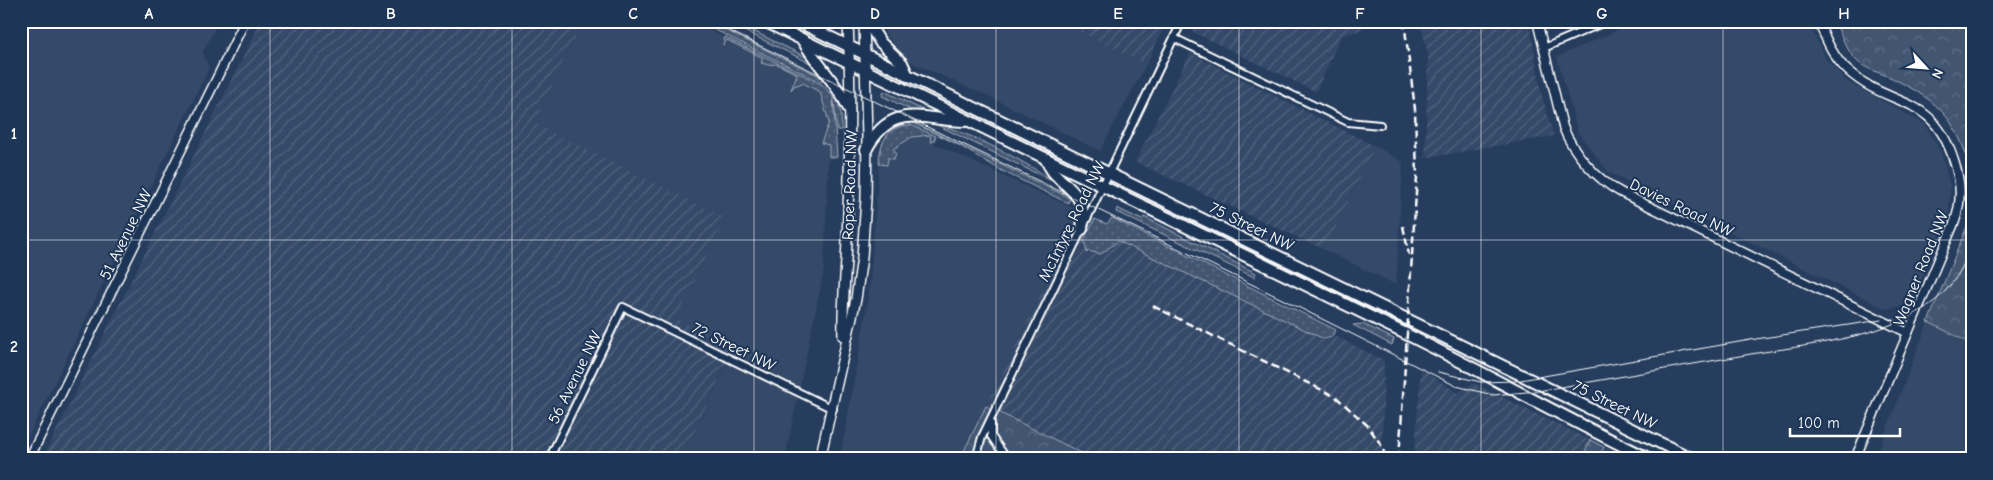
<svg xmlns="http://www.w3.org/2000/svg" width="1993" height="480" font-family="'Comic Neue',sans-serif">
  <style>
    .built { fill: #344a68 }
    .industrial { fill: url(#industrial-furrows) }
    .grass { fill: url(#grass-dots); stroke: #a0aab8 }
    .forest { fill: url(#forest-firs); stroke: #a0aab8 }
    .park { fill: url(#park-crowns); stroke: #a0aab8 }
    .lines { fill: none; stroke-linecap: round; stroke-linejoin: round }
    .stream { stroke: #a4aebb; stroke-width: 2.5 }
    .minor-casing { stroke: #fff; stroke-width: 10 }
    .tertiary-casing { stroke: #fff; stroke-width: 11 }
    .secondary-casing { stroke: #fff; stroke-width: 12 }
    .primary-casing { stroke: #fff; stroke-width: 14 }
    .minor { stroke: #1d3557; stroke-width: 6 }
    .tertiary { stroke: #1d3557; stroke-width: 8 }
    .secondary { stroke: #1d3557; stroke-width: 9 }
    .primary { stroke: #1d3557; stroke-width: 10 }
    .tram { stroke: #fff; stroke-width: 1 }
    .rail { stroke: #fff; stroke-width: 2.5; stroke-dasharray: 8 4; stroke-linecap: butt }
    .grid { fill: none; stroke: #fff; stroke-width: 1; stroke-opacity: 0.55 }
    .labels { text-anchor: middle; stroke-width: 4; stroke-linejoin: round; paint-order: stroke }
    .street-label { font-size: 16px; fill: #fff; stroke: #1d3557 }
    .neatline { fill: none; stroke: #fff; stroke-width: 2 }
    .grid-label { font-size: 16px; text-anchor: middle; font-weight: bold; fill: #fff }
  </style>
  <defs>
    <pattern id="industrial-furrows" width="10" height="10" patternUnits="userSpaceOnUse" patternTransform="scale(1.25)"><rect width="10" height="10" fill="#344a68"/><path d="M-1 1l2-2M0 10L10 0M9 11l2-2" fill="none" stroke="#52657f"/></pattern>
    <pattern id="grass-dots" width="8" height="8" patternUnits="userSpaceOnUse" patternTransform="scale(1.25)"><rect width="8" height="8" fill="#425672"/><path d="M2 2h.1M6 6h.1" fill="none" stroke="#5e6f87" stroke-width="1.8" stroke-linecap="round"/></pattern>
    <pattern id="forest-firs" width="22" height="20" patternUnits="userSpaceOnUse" patternTransform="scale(1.25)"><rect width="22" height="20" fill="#425672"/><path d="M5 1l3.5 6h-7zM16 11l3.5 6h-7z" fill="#5e6f87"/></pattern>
    <pattern id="park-crowns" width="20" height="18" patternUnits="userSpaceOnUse" patternTransform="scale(1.25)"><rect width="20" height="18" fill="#425672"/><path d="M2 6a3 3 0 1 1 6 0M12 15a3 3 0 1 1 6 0" fill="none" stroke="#5e6f87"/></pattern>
  </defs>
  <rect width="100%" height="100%" fill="#263d5e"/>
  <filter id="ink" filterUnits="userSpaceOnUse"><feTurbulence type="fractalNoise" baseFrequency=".02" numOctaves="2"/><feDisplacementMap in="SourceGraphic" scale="10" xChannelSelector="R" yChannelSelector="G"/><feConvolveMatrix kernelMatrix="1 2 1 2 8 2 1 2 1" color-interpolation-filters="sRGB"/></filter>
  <g filter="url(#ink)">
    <g class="built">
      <path d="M21,21H219L203,52L209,68L21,451Z"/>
      <path d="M583,21H691L803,77L821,91L830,122L824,270L785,459H681L735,348L676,319L534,123Z"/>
      <path d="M883,21H1058L1146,65L1100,151L988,96L906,60L885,33Z"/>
      <path d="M1638,21H1808L1827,61L1848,82L1925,124L1941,152L1950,185L1949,213L1911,304L1886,309L1608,172L1578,133L1557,57Z"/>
      <path d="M918,135H931V142L1081,212L960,459H840L869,295L879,164L887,165L892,149L906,139Z"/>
      <path d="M1375,146L1403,162L1396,285L1325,250Z"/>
      <path d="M1928,322L1972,344V459H1875Z"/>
    </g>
    <g class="industrial">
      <path d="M261,21H583L534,123L725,218L676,319L735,347L681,459H42Z"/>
      <path d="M1058,21H1167L1146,65Z"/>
      <path d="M1195,21H1365L1361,30L1341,36L1316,92L1191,31Z"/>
      <path d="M1420,21H1529L1542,96L1554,136L1425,158L1428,55Z"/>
      <path d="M1190,53L1375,146L1325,250L1135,162Z"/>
      <path d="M1081,212L1384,360L1382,459H1094L986,406Z"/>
      <path d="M1421,369L1458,393L1473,383L1629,459H1414Z"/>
    </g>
    <g class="grass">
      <path d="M697,21H707L825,79L824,81L821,82Z"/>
      <path d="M724,21H733L804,56L816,66Z"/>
      <path d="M725,37L823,85L833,97L837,157H829V145L821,143L829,122L820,92L803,83L794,86L791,90L797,74L777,64L768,65L761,63L763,58L727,40L723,45Z"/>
      <path d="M884,91L929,113H917L882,96Z"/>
      <path d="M833,92H836L841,114L842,130H837Z"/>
      <path d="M911,121L1070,198L1068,203L1004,172L955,143L913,123L894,125Z"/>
      <path d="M933,123C970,132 1028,163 1060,185Z"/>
      <path d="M911,125L936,136L933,142H931L930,135L912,137L893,149L896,153L894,159L888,158L887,165L879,164C879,144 887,125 911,125Z"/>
      <path d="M1117,208L1142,220L1144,217L1256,273L1254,277L1116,212Z"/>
      <path d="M1112,218L1336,330L1331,337L1324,339L1118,241L1101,254L1088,251L1087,253L1084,239L1095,219L1107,224Z"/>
      <path d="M1194,224L1407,326L1406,329L1193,225Z"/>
      <path d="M1363,324L1394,339L1392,345L1353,325Z"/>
    </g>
    <path class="forest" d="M1590,440L1604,447L1598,459H1582Z"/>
    <g class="park">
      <path d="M1835,21H1972V174C1957,120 1942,103 1892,78C1881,73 1865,69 1857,61C1846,49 1841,36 1835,21Z"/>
      <path d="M1972,214V344L1928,322Z"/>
      <path d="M986,406L1094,459H960Z"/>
    </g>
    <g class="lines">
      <path class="stream" d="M1589,459V458"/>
      <g class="minor-casing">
        <g id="minor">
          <path d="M1174,38L1348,122L1380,125"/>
          <path d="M1544,48L1607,21"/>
          <path d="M991,424V436L1007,459"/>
          <path d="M549,459L623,307L833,409"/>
          <path d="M976,459L982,437L1182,21"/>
        </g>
      </g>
      <g class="tertiary-casing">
        <g id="tertiary">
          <path d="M1537,21L1563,127C1573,153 1597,180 1622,193L1908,333"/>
          <path d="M1818,21C1826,39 1833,57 1847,70C1891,110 1932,91 1954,161C1961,182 1962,200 1955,221L1855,459"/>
          <path d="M29,459L245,21"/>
        </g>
      </g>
      <g class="secondary-casing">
        <g id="secondary">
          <path d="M843,336C842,303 846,272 847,240C850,167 851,94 848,21"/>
          <path d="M820,459L856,299L862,257L866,199L867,137L864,21"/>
        </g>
      </g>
      <g class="primary-casing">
        <g id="primary">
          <path d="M764,21L1408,335C1489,375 1568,420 1650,459"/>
          <path d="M797,21L1693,459"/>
          <path d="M867,21L880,42L902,63L908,76"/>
          <path d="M802,39C816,64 837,83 849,109"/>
          <path d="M866,150C892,101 920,120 965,121"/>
          <path d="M1045,158C1048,163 1051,171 1056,175C1076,196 1086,197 1082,229"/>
        </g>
      </g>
      <use href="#minor" class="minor"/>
      <use href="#tertiary" class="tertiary"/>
      <use href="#secondary" class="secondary"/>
      <use href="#primary" class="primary"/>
      <g class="tram">
        <path d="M709,21L1282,299L1456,386L1493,395L1538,391C1609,379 1680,366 1751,354C1806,345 1875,339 1923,309C1948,294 1963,271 1972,244"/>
        <path d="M1965,249L1972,225"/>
        <path d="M1438,372L1481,382L1515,381L1756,339L1881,320"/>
      </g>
      <g class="rail">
        <path d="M1403,226L1409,255"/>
        <path d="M1153,306L1336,397L1367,425L1380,443L1387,459"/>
        <path d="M1399,459L1417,177L1415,109L1404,21"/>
      </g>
    </g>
  </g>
  <path class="grid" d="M270,21V459M512,21V459M754,21V459M996,21V459M1239,21V459M1481,21V459M1723,21V459M21,240H1972"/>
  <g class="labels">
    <g class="street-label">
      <text transform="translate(849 185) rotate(-88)" y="6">Roper Road NW</text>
      <text transform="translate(1682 207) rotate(26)" y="6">Davies Road NW</text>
      <text transform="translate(1071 221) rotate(-64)" y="6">McIntyre Road NW</text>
      <text transform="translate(1252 226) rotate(26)" y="6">75 Street NW</text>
      <text transform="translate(125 234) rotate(-64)" y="6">51 Avenue NW</text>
      <text transform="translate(1920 268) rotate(-68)" y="6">Wagner Road NW</text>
      <text transform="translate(734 346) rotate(26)" y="6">72 Street NW</text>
      <text transform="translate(574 377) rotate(-64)" y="6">56 Avenue NW</text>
      <text transform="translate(1615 404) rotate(26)" y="6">75 Street NW</text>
    </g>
  </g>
  <rect width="1993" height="480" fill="none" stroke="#1d3557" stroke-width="55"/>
  <g transform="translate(1926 68) rotate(116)" stroke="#1d3557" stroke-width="4" paint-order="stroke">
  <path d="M0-4L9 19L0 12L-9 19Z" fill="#ffffff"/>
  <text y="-8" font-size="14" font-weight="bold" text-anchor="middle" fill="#ffffff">N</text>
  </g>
  <path d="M1790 428v8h110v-8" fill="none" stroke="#ffffff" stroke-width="2.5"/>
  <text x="1798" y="428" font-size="15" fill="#ffffff" stroke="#1d3557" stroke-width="4" paint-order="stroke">100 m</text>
  <rect x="28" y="28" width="1938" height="424" class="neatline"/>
  <g class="grid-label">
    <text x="149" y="19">A</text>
    <text x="391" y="19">B</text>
    <text x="633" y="19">C</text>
    <text x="875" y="19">D</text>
    <text x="1118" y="19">E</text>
    <text x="1360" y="19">F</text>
    <text x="1602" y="19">G</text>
    <text x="1844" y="19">H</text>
    <text x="14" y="139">1</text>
    <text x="14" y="352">2</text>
  </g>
</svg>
